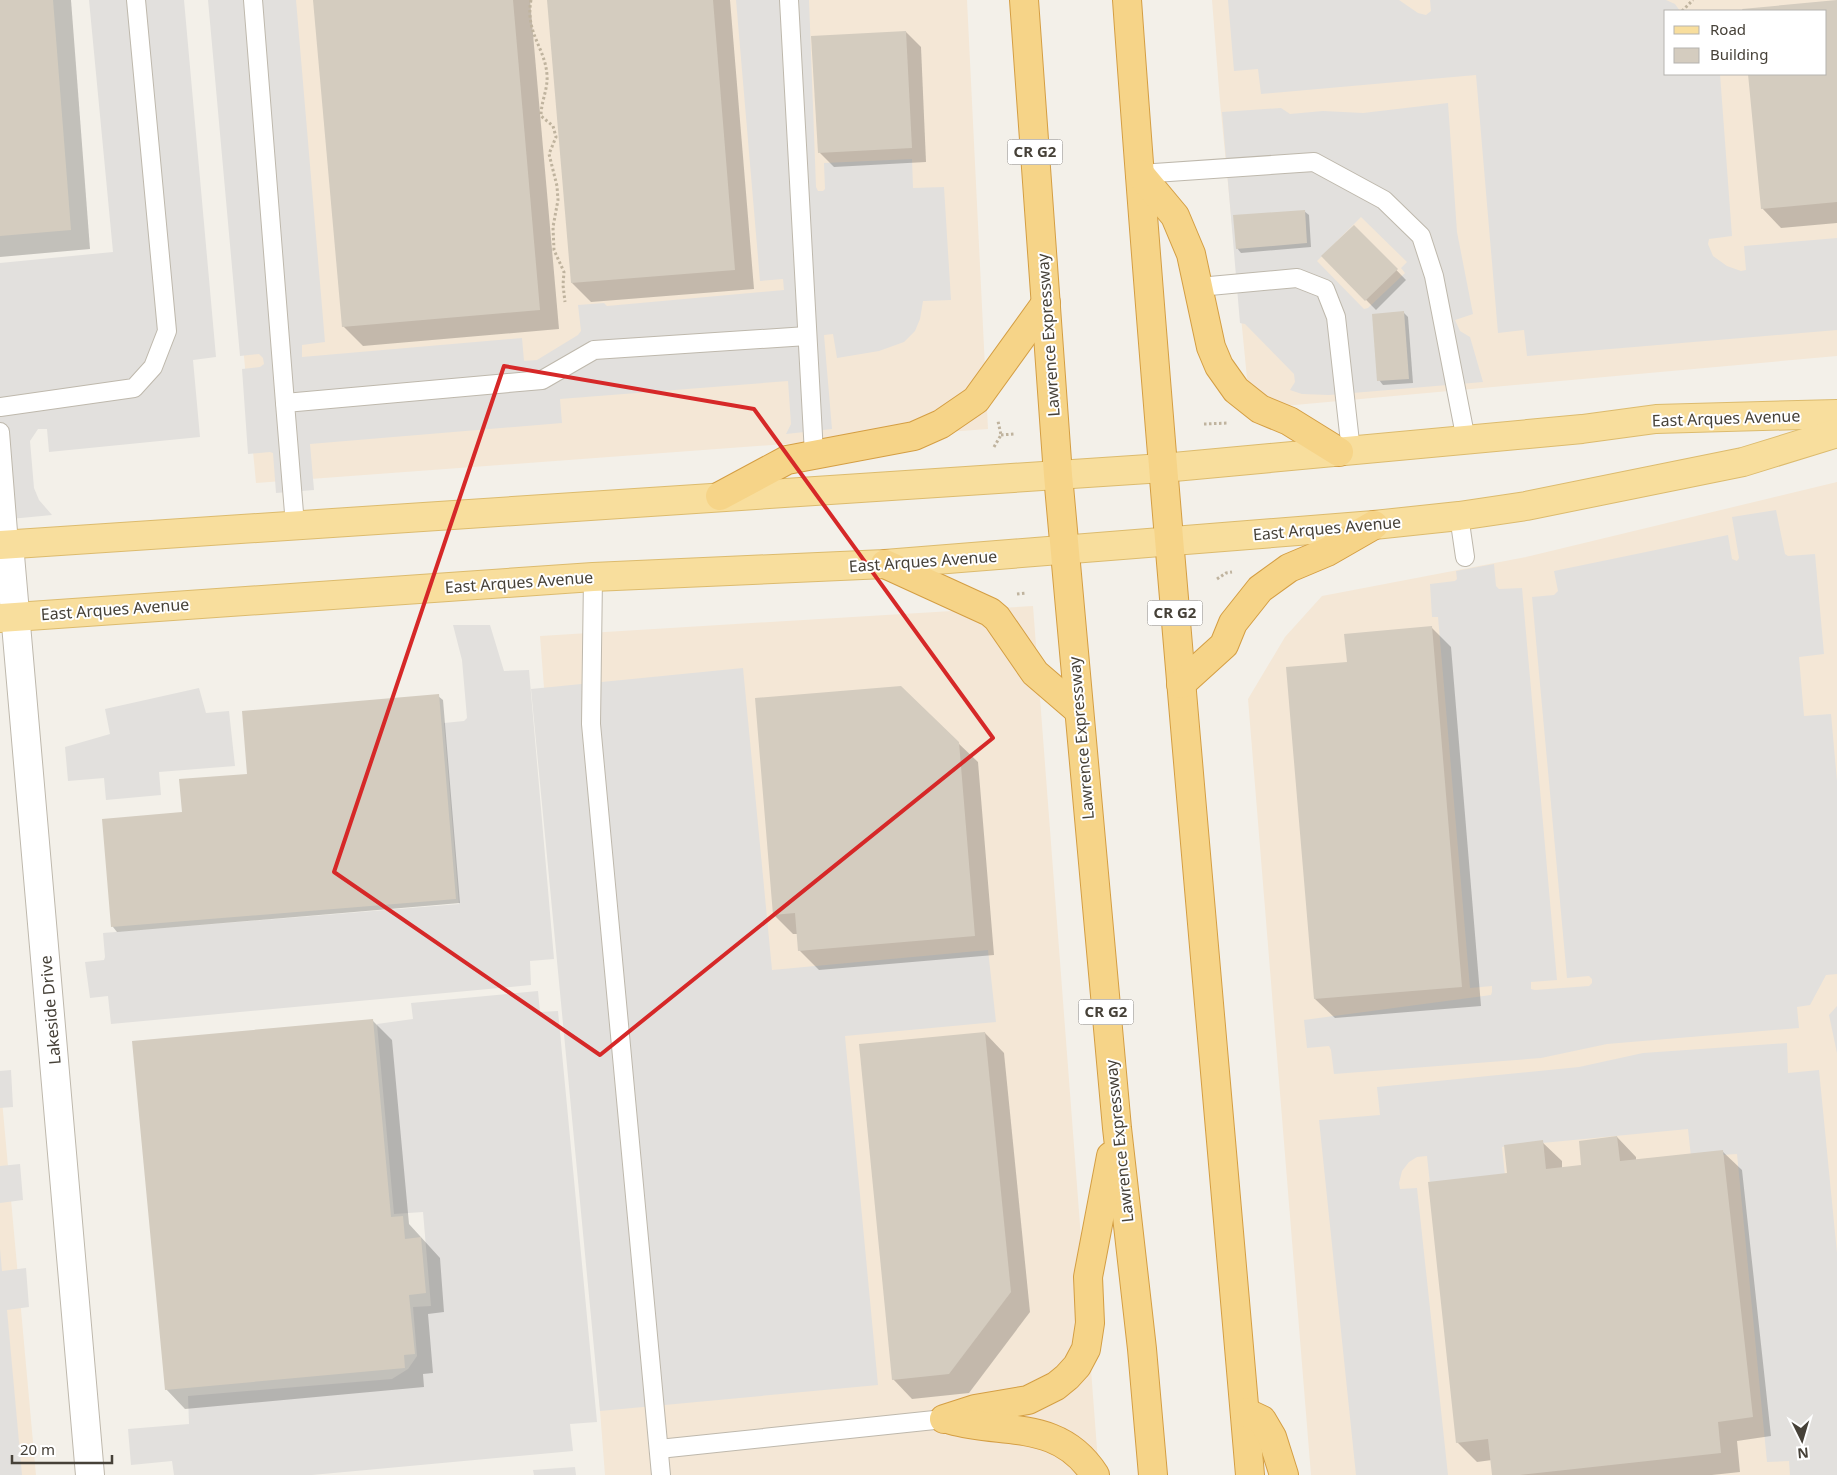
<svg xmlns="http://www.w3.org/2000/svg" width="1837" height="1475" font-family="'Noto Sans',sans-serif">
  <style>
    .commercial { fill: #f4e7d6; fill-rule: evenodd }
    .parking { fill: #e2e0dd; fill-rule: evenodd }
    .shadow { fill: #0003 }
    .building { fill: #d4ccbf }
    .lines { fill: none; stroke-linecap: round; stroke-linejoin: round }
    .service-casing { stroke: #beb8ac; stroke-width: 20 }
    .tertiary-casing { stroke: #beb8ac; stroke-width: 30 }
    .primary-casing { stroke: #dcbb6e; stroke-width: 30 }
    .trunk-casing { stroke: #d49e43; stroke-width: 30 }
    .path { stroke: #bfb39e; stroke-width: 3; stroke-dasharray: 2.5 2.5; stroke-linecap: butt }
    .service { stroke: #fff; stroke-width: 18 }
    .tertiary { stroke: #fff; stroke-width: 28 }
    .primary { stroke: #f8de9d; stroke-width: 28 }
    .trunk { stroke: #f6d488; stroke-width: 28 }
    .marked { fill: none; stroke: #d62828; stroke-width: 4; stroke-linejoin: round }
    .labels { text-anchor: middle; stroke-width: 4; stroke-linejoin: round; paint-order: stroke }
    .shield { fill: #fff; stroke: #7e7a74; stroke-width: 1 }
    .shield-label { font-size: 15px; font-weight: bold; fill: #464138 }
    .street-label { font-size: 16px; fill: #464138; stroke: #fff }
  </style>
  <rect width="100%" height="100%" fill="#f3f0e9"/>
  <g class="commercial">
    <path d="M210,0H967L988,429L256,483Z"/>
    <path d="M1212,0H1837V356L1250,409L1220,102ZM1666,11H1826V74H1666Z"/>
    <path d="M1837,482V1475H1311L1248,699L1285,637L1322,596L1526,557Z"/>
    <path d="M1033,606L1099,1475H605L540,636Z"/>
    <path d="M0,1078L36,1475H0Z"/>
  </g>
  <g class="parking">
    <path d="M89,0H184L216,357L193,360L200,437L49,452L47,429H38L30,441L34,488L39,500L52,515L0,520V263L113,252Z"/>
    <path d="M208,0H296L325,342L302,345V357L522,338L524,361L537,360L578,335L581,331L578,305L604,303L607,306L784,290L783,279L760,281L736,0H809L816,187L818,191H823L825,189L824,163L912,159L913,188L944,187L951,300L923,301L920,319L915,331L904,342L879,351L837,358L833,334L824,335L832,429L786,434L791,424L788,381L560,399L562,423L310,444L314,490L276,493L273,453L270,452L248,454L242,369L260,367L264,364L263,358L259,354L240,356Z"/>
    <path d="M1228,0H1399L1418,13L1426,15L1431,11L1430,0H1666L1675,4L1680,11H1666V74H1720L1732,236L1709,239L1708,244L1713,256L1727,266L1741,271L1746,270L1744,246L1837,238V330L1527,356L1524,330L1498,333L1476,75L1261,94L1258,69L1234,71Z"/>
    <path d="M1448,103L1457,232L1473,314L1455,320L1460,331L1470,337L1483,382L1329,395L1302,394L1290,390L1295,382L1294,374L1245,324L1240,323L1222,112L1281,108L1290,114L1323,111L1363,113ZM1361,217L1407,262L1401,268L1405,273L1368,308L1364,309L1317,261Z"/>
    <path d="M1776,510L1785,554L1788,556L1815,554L1824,654L1799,657L1804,716L1831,714L1837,781V974L1826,975L1810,1005L1797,1007L1799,1028L1607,1044L1541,1058L1334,1074L1331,1050L1329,1046L1307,1048L1304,1020L1491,995L1492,992V986L1470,988L1438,617H1432L1430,584L1455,581L1457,579L1456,571L1494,564L1496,586L1499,589L1522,588L1557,980L1531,982V989L1535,990L1589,986L1592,983V979L1589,976L1567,978L1532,597L1554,595L1558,591L1554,571L1728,535L1732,559L1737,561L1739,558L1732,517Z"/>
    <path d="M453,625H490L504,671L529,670L554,959L530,961L531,985L111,1024L108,996L90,998L85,962L104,960L105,957L103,933L459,904L444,723L464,721L467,718L462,660Z"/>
    <path d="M743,668L772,970L988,950L996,1022L845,1036L878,1385L600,1411L531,689Z"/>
    <path d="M199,688L206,713L229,711L235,766L159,772L161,795L106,800L104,778L68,781L65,747L110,734L105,709Z"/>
    <path d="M538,991L540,1012L558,1011L597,1422L570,1424L573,1451L312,1475H174L172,1461L131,1465L128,1429L189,1424L188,1396L392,1379L408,1369L417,1356L413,1307L431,1306L423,1212L394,1214L377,1024L413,1019L411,1003Z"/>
    <path d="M1837,1006V1053L1829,1015Z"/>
    <path d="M1787,1043L1788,1073L1819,1070L1837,1253V1475H1790L1789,1461L1767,1462L1737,1154L1691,1157L1688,1129L1502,1147L1505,1176L1430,1184L1427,1156L1417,1157L1409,1162L1402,1171L1399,1183L1400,1189L1417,1188L1448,1475H1356L1319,1120L1380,1115L1377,1087L1579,1067L1643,1053Z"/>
    <path d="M11,1070L13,1107L0,1108V1071Z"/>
    <path d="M20,1164L23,1200L0,1203V1166Z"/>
    <path d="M0,1249L2,1271L26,1268L29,1307L7,1310L22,1475H0Z"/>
    <path d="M575,1467L576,1475H534L533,1470Z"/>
  </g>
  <g class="shadow">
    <path d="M0,0H71L90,249L0,257Z"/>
    <path d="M315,0H530L559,329L363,346L343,326Z"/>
    <path d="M548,0H730L754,289L591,302L572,283Z"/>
    <path d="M1837,2V223L1781,228L1762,208L1750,74H1826V11L1744,10Z"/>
    <path d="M906,32L921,47L926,162L834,167L819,152Z"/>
    <path d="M1304,211L1309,215L1311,247L1241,253L1237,248Z"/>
    <path d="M1354,226L1406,280L1376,310L1323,256Z"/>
    <path d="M1404,313L1408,317L1413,383L1383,385L1379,380Z"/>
    <path d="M1431,627L1451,647L1481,1006L1335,1018L1315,999L1348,663Z"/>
    <path d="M438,696L443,700L460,903L117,932L113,927L104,820L183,813Z"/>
    <path d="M958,743L978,762L994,955L819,970L799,950L798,934H793L774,915Z"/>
    <path d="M372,1020L392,1040L409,1224L440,1258L444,1312L428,1314L433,1373L423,1374L424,1387L185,1409L166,1389Z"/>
    <path d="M985,1033L1004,1053L1030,1312L969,1393L912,1399L893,1379Z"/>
    <path d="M1617,1137L1636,1157V1160L1722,1151L1742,1170L1771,1436L1737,1441L1740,1472L1712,1475H1493L1492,1460L1477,1462L1457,1442L1509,1174L1542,1142L1562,1161V1169L1583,1166Z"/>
  </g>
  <g class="building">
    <path d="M0,0H53L71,230L0,236Z"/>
    <path d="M313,0H513L540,310L342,327Z"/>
    <path d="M547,0H713L735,270L571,283Z"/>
    <path d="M1837,0V202L1761,209L1748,74H1826V11H1743L1742,9Z"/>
    <path d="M906,31L912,148L818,153L811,36Z"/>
    <path d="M1305,210L1307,243L1236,249L1233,215Z"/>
    <path d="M1354,225L1398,269L1365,301L1321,256Z"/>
    <path d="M1404,311L1409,379L1377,381L1372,314Z"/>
    <path d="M1432,626L1462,987L1314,999L1286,667L1347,662L1344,634Z"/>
    <path d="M901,686L959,742L975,936L798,951L795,913L773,915L755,698Z"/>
    <path d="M439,694L456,899L111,927L102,819L182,812L179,779L247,774L242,711Z"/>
    <path d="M373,1019L391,1217L403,1216L405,1239L421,1237L426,1293L409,1295L415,1354L404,1355L405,1368L165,1390L132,1041Z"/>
    <path d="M985,1032L1011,1292L949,1374L892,1380L859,1044Z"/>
    <path d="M1617,1136L1620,1161L1723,1150L1753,1417L1718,1422L1721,1453L1520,1475H1492L1488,1439L1456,1443L1428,1182L1507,1173L1504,1145L1543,1140L1546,1169L1581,1165L1579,1141Z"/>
  </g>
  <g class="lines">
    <g class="service-casing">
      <g id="service">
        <path d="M253,0L285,403"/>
        <path d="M789,0L814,454"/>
        <path d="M1140,174L1314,162L1384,200L1421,236L1434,276L1466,440"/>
        <path d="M1199,287L1297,278L1325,289L1336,317L1351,451"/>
        <path d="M0,407L134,388L153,367L167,331L136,0"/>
        <path d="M0,432L9,544"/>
        <path d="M1459,516L1465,557"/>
        <path d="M295,525L285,403L542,380L594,350L807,336"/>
        <path d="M593,577L591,724L661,1475"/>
        <path d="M659,1449L944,1419"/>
      </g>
    </g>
    <g class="tertiary-casing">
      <path id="tertiary" d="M9,544L90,1475"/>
    </g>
    <g class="primary-casing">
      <g id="primary">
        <path d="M0,545L1163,468L1582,429L1656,419L1837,414"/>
        <path d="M0,618L593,577L885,564L1374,525L1459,516L1526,506L1743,462L1837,433"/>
      </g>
    </g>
    <g class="trunk-casing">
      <g id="trunk">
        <path d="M1024,0L1058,475L1117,1128L1142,1349L1153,1475"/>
        <path d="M1127,0C1162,492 1208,983 1250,1475"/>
        <path d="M1140,174L1175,216L1191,254L1211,347L1219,366L1236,390L1260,409L1289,421L1339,452"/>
        <path d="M720,496L787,460L914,436L941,424L976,400L1046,303"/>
        <path d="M885,564L990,612L997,618L1035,673L1078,710"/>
        <path d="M1181,684L1224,645L1233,623L1260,589L1289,568L1327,552L1374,525"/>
        <path d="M1245,1412L1262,1420L1272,1437L1284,1475"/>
        <path d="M944,1419L975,1409L1028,1400L1056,1386L1067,1377L1077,1366L1086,1349L1090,1323L1088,1277L1111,1156"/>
        <path d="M951,1420C1005,1435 1059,1419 1095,1475"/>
      </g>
    </g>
    <g class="path">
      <path d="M531,0C525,33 545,47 547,75C548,90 541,101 541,116L553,126L556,137L549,154L557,186L558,200L553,227L554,250L564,272L563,285L565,302"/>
      <path d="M1682,11L1693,0"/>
      <path d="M1204,424L1229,423"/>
      <path d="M1001,435L1014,434"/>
      <path d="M994,447L1001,435L998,421"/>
      <path d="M1217,579L1226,573L1232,572"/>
      <path d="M1017,594L1026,593"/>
    </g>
    <use href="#service" class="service"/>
    <use href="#tertiary" class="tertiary"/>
    <use href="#primary" class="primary"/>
    <use href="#trunk" class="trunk"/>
  </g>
  <path class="marked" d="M504,366L754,409L993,738L600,1055L334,872Z"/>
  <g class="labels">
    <g class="shield">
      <rect x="1007.5" y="139.5" width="55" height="25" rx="4"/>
      <rect x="1147.5" y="600.5" width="55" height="25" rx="4"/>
      <rect x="1078.5" y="999.5" width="55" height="25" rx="4"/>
    </g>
    <g class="shield-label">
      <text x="1035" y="157">CR G2</text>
      <text x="1175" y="618">CR G2</text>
      <text x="1106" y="1017">CR G2</text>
    </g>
    <g class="street-label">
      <text transform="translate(1048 335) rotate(-94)" y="6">Lawrence Expressway</text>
      <text transform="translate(1726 418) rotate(-2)" y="6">East Arques Avenue</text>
      <text transform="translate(1327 528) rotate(-5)" y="6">East Arques Avenue</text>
      <text transform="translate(923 561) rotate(-4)" y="6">East Arques Avenue</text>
      <text transform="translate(519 582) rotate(-4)" y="6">East Arques Avenue</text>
      <text transform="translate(115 609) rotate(-4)" y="6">East Arques Avenue</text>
      <text transform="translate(1081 738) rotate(-95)" y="6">Lawrence Expressway</text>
      <text transform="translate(50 1010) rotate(-95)" y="6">Lakeside Drive</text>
      <text transform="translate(1119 1141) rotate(-96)" y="6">Lawrence Expressway</text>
    </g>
  </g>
  <rect x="1664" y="10" width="162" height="65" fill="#ffffff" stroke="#b5b3af"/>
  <rect x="1674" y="26" width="25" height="8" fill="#f8de9d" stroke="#b5b3af"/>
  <text x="1710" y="35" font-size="15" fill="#464138">Road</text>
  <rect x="1674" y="48" width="25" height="15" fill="#d4ccbf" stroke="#b5b3af"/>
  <text x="1710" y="60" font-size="15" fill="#464138">Building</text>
  <g transform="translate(1802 1440) rotate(175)" stroke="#ffffff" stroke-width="4" paint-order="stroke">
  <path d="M0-4L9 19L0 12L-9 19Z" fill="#464138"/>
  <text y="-8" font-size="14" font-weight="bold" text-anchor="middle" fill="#464138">N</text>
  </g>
  <path d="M12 1455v8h100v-8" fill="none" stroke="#464138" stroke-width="2.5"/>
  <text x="20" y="1455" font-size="15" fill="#464138" stroke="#ffffff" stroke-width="4" paint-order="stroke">20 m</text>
</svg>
